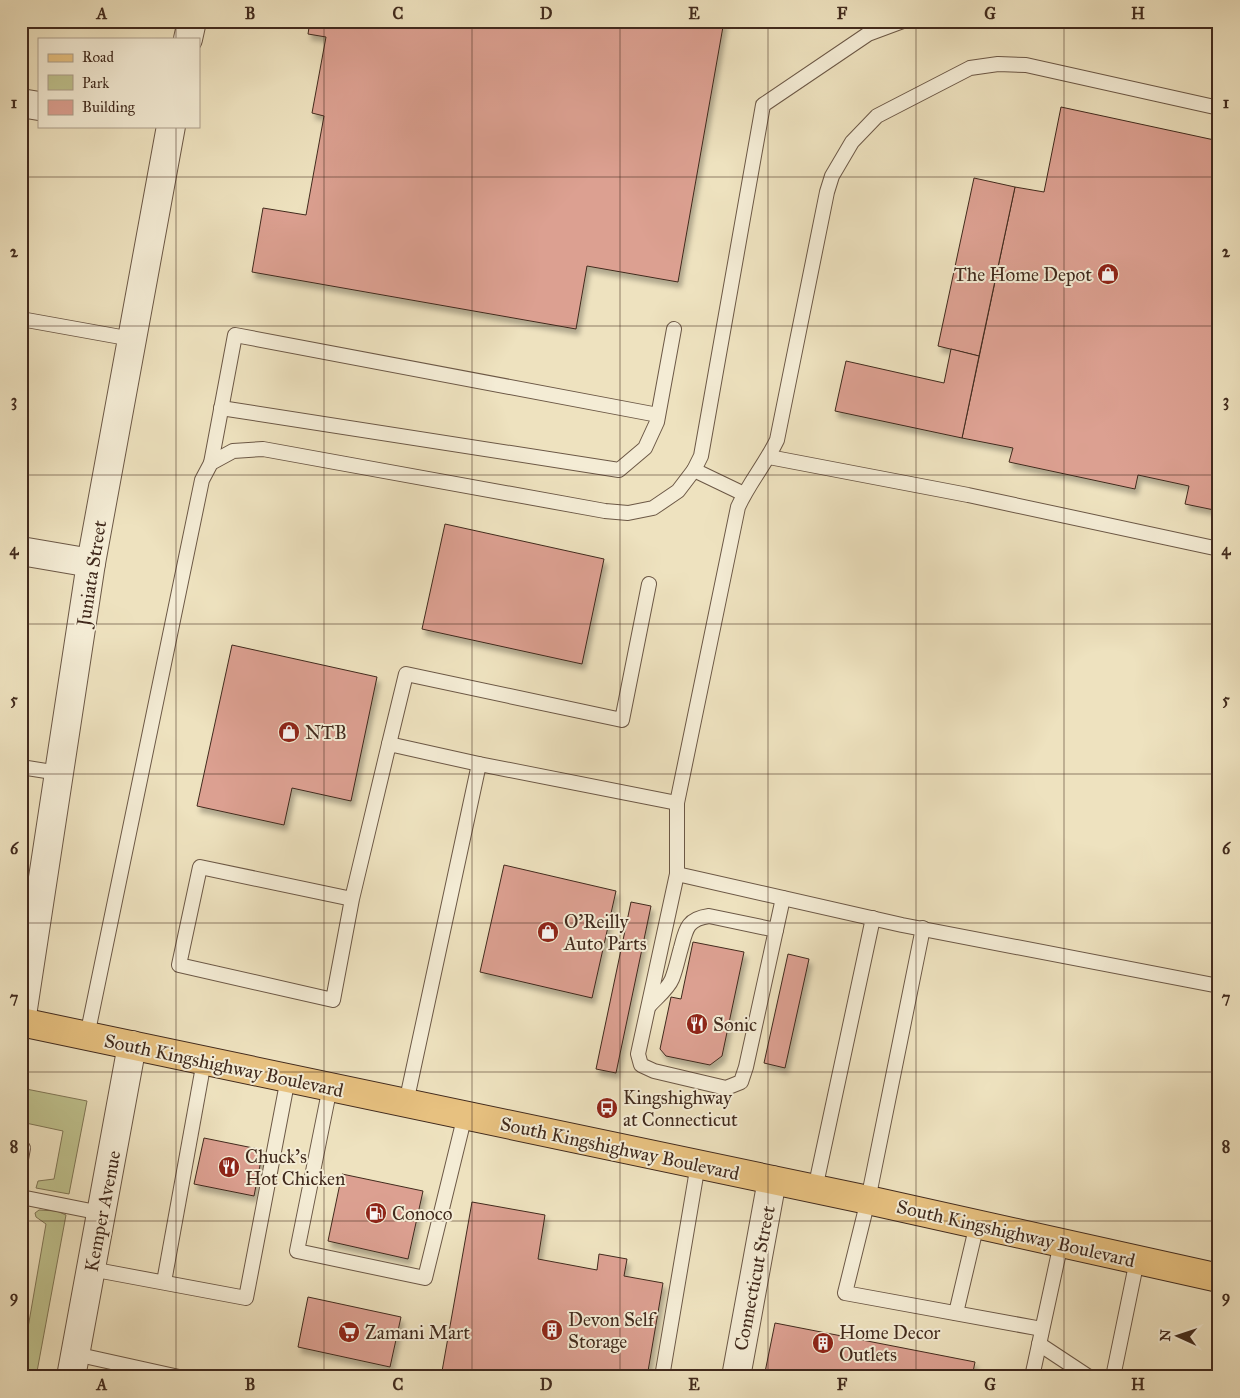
<svg xmlns="http://www.w3.org/2000/svg" width="1240" height="1398" font-family="'IM FELL Great Primer',serif">
  <style>
    .green { fill: #bfc28e; stroke: #807656 }
    .building { fill: #dca091; stroke: #412a1d; filter: url(#shadow) }
    .lines { fill: none; stroke-linecap: round; stroke-linejoin: round }
    .service-casing { stroke: #6c5846; stroke-width: 16 }
    .minor-casing { stroke: #6c5846; stroke-width: 30 }
    .primary-casing { stroke: #412a1d; stroke-width: 30 }
    .service { stroke: #f4ecd5; stroke-width: 14 }
    .minor { stroke: #f4ecd5; stroke-width: 28 }
    .primary { stroke: #e7c180; stroke-width: 28 }
    .grid { fill: none; stroke: #412a1d; stroke-width: 1; stroke-opacity: 0.55 }
    .labels { text-anchor: middle; stroke-width: 4; stroke-linejoin: round; paint-order: stroke }
    .poi-label { font-size: 19px; fill: #412a1d; stroke: #f4ecd5; text-anchor: start }
    .street-label { font-size: 19px; fill: #412a1d; stroke: #f4ecd5 }
    .neatline { fill: none; stroke: #412a1d; stroke-width: 2 }
    .grid-label { font-size: 16px; text-anchor: middle; font-weight: bold; fill: #412a1d }
  </style>
  <defs>
    <filter id="shadow"><feDropShadow dx="3" dy="5.5" stdDeviation="2.5" flood-color="#0004"/></filter>
  </defs>
  <rect width="100%" height="100%" fill="#eee2bf"/>
  <filter id="stains"><feTurbulence type="fractalNoise" baseFrequency=".004" numOctaves="4"/><feColorMatrix values="0 0 0 0 .2 0 0 0 0 .09 0 0 0 0 .02 0 0 0 .5 -.17"/></filter>
  <radialGradient id="worn" r=".72"><stop offset=".6" stop-color="#630" stop-opacity="0"/><stop offset="1" stop-color="#630" stop-opacity=".3"/></radialGradient>
  <g class="green">
    <path d="M21,1088L87,1101L69,1194L36,1188L38,1181L54,1179L63,1131L21,1122Z"/>
    <path d="M39,1210L57,1211L66,1215L36,1377H21V1368L46,1224L36,1217L35,1213Z"/>
  </g>
  <g class="building">
    <path d="M310,21H724L678,282L587,266L576,329L252,272L263,208L306,215L324,116L312,113L326,37L308,34Z"/>
    <path d="M1061,107L1219,141V511L1185,504L1189,486L1138,475L1135,489L1009,462L1013,448L962,438L1015,187L1044,192Z"/>
    <path d="M974,178L1015,187L979,356L938,346Z"/>
    <path d="M951,349L979,356L962,438L835,411L846,361L944,383Z"/>
    <path d="M445,524L604,559L582,664L422,629Z"/>
    <path d="M232,645L377,677L351,801L292,788L284,825L197,806Z"/>
    <path d="M504,865L616,891L592,998L480,972Z"/>
    <path d="M631,902L651,906L616,1073L596,1069Z"/>
    <path d="M693,942L744,952L722,1056L710,1065L666,1056L660,1049L671,997L681,999Z"/>
    <path d="M788,954L809,959L785,1068L764,1063Z"/>
    <path d="M204,1138L263,1150L254,1196L194,1184Z"/>
    <path d="M342,1174L423,1191L408,1259L328,1241Z"/>
    <path d="M472,1202L545,1215L538,1259L597,1270L599,1254L627,1259L624,1276L663,1283L647,1377H441Z"/>
    <path d="M308,1297L401,1317L390,1367L298,1347Z"/>
    <path d="M775,1323L975,1362L972,1377H764Z"/>
  </g>
  <g class="lines">
    <g class="service-casing">
      <g id="service">
        <path d="M1219,108L1026,65L998,64L970,68L877,116L852,142L832,176L827,192L777,440C766,463 749,483 738,507L677,803V874L902,925L1219,986"/>
        <path d="M21,319L132,339"/>
        <path d="M221,408L619,470L645,448L657,422L674,329"/>
        <path d="M769,457L968,495L1219,549"/>
        <path d="M211,463L235,335L658,415"/>
        <path d="M694,470L701,456L763,105L868,34L903,21"/>
        <path d="M389,744L406,674L622,720L649,584"/>
        <path d="M21,767L59,773"/>
        <path d="M677,874L638,1054L641,1065L654,1071L726,1088L741,1082L746,1067L783,898"/>
        <path d="M352,899L200,867L179,965L333,1000L352,899L389,744L479,764"/>
        <path d="M923,928L868,1200L845,1293L1042,1329"/>
        <path d="M649,1006C656,998 668,989 672,979C676,969 678,958 681,948C686,929 687,919 709,916L776,930"/>
        <path d="M87,1036L202,480L211,463L233,451L263,449L605,511L628,513L653,508L678,491L694,470L744,494"/>
        <path d="M330,1087L297,1251L425,1278L465,1115"/>
        <path d="M406,1103L479,764L677,803"/>
        <path d="M21,1159L23,1148"/>
        <path d="M815,1189L873,918"/>
        <path d="M21,1197L101,1213"/>
        <path d="M91,1269L246,1298L288,1078"/>
        <path d="M164,1282L204,1061"/>
        <path d="M956,1313L977,1224"/>
        <path d="M1039,1344L1089,1377"/>
        <path d="M75,1354L179,1377"/>
        <path d="M662,1377L698,1164"/>
        <path d="M1032,1377L1061,1243"/>
        <path d="M1113,1377L1137,1260"/>
      </g>
    </g>
    <g class="minor-casing">
      <g id="minor">
        <path d="M188,39L192,21"/>
        <path d="M21,103L39,106"/>
        <path d="M21,551L91,563"/>
        <path d="M21,1022L91,563L171,126"/>
        <path d="M71,1377L132,1045"/>
        <path d="M736,1377L772,1180"/>
      </g>
    </g>
    <g class="primary-casing">
      <path id="primary" d="M21,1022L868,1200L1219,1278"/>
    </g>
    <use href="#service" class="service"/>
    <use href="#minor" class="minor"/>
    <use href="#primary" class="primary"/>
  </g>
  <path class="grid" d="M176,21V39M324,21V1377M472,21V1377M620,21V1377M768,21V1377M916,21V1377M1064,21V1377M176,126V1377M21,177H1219M21,326H1219M21,475H1219M21,624H1219M21,774H1219M21,923H1219M21,1072H1219M21,1221H1219"/>
  <defs>
    <g id="shop-disc" transform="scale(1.125)"><circle r="9.5" fill="#8f2418" stroke="#f4ecd5"/><path d="M-5-2.5h2.3a2.7 3.5 0 0 1 5.4 0H5L5.5 6h-11ZM-1.5-2.5h3a1.5 2.3 0 0 0-3 0Z" fill="#fff"/></g>
    <g id="restaurant-disc" transform="scale(1.125)"><circle r="9.5" fill="#8f2418" stroke="#f4ecd5"/><path d="M-5-6h1v4h1v-4h1v4h1v-4h1v5L-1.5 .5V6h-2V.5L-5-1ZM5-6V6H3V1.5H1.5Q1.5-4 5-6Z" fill="#fff"/></g>
    <g id="bus-disc" transform="scale(1.125)"><circle r="9.5" fill="#8f2418" stroke="#f4ecd5"/><path d="M-5-6H5V4H4V6H2V4H-2V6H-4V4H-5ZM-3.5-4V0h7V-4ZM-3.5 1.2v1.5H-2V1.2ZM2 1.2v1.5H3.5V1.2Z" fill="#fff"/></g>
    <g id="fuel-disc" transform="scale(1.125)"><circle r="9.5" fill="#8f2418" stroke="#f4ecd5"/><path d="M-5.5-6h7V0h2V4h1.3V-2.5L3-4.5l.8-.8L6-3V5H2.5V1h-1V6h-7ZM-4.2-4.7v3.2H.2V-4.7Z" fill="#fff"/></g>
    <g id="building-disc" transform="scale(1.125)"><circle r="9.5" fill="#8f2418" stroke="#f4ecd5"/><path d="M-4-6H4V6H1V3H-1V6H-4ZM-2.5-4.3h1.7v1.8h-1.7ZM.8-4.3h1.7v1.8H.8ZM-2.5-1h1.7V.8h-1.7ZM.8-1h1.7V.8H.8Z" fill="#fff"/></g>
    <g id="supermarket-disc" transform="scale(1.125)"><circle r="9.5" fill="#8f2418" stroke="#f4ecd5"/><path d="M-6-5.5h2.5l.6 2H6L4.5 2H-2.5L-4.4-4H-6ZM-1.5 3.2a1.3 1.3 0 1 0 .1 0ZM3 3.2a1.3 1.3 0 1 0 .1 0Z" fill="#fff"/></g>
  </defs>
  <g fill-rule="evenodd">
    <use href="#shop-disc" x="1108" y="274"/>
    <use href="#shop-disc" x="289" y="732"/>
    <use href="#shop-disc" x="548" y="932"/>
    <use href="#restaurant-disc" x="697" y="1024"/>
    <use href="#bus-disc" x="607" y="1108"/>
    <use href="#restaurant-disc" x="229" y="1167"/>
    <use href="#fuel-disc" x="376" y="1213"/>
    <use href="#building-disc" x="552" y="1330"/>
    <use href="#supermarket-disc" x="349" y="1332"/>
    <use href="#building-disc" x="823" y="1343"/>
  </g>
  <g class="labels">
    <g class="poi-label">
      <text x="1092" y="281" text-anchor="end">The Home Depot</text>
      <text x="305" y="739">NTB</text>
      <text x="564" y="928">O'Reilly<tspan x="564" dy="22">Auto Parts</tspan></text>
      <text x="713" y="1031">Sonic</text>
      <text x="623" y="1104">Kingshighway<tspan x="623" dy="22">at Connecticut</tspan></text>
      <text x="245" y="1163">Chuck's<tspan x="245" dy="22">Hot Chicken</tspan></text>
      <text x="392" y="1220">Conoco</text>
      <text x="568" y="1326">Devon Self<tspan x="568" dy="22">Storage</tspan></text>
      <text x="365" y="1339">Zamani Mart</text>
      <text x="839" y="1339">Home Decor<tspan x="839" dy="22">Outlets</tspan></text>
    </g>
    <g class="street-label">
      <text transform="translate(91 573) rotate(-81)" y="7">Juniata Street</text>
      <text transform="translate(224 1065) rotate(12)" y="7">South Kingshighway Boulevard</text>
      <text transform="translate(620 1148) rotate(12)" y="7">South Kingshighway Boulevard</text>
      <text transform="translate(102 1211) rotate(-79)" y="7">Kemper Avenue</text>
      <text transform="translate(1016 1233) rotate(13)" y="7">South Kingshighway Boulevard</text>
      <text transform="translate(754 1278) rotate(-79)" y="7">Connecticut Street</text>
    </g>
  </g>
  <rect width="1240" height="1398" fill="none" stroke="#eee2bf" stroke-width="55"/>
  <rect x="38" y="38" width="162" height="90" fill="#f4ecd5" stroke="#ac9e8b"/>
  <rect x="48" y="54" width="25" height="8" fill="#e7c180" stroke="#ac9e8b"/>
  <text x="82" y="62" font-size="15" fill="#412a1d">Road</text>
  <rect x="48" y="75" width="25" height="15" fill="#bfc28e" stroke="#ac9e8b"/>
  <text x="82" y="88" font-size="15" fill="#412a1d">Park</text>
  <rect x="48" y="100" width="25" height="15" fill="#dca091" stroke="#ac9e8b"/>
  <text x="82" y="112" font-size="15" fill="#412a1d">Building</text>
  <g transform="translate(1178 1336) rotate(273)" stroke="#f4ecd5" stroke-width="4" paint-order="stroke">
  <path d="M0-4L9 19L0 12L-9 19Z" fill="#412a1d"/>
  <text y="-8" font-size="14" font-weight="bold" text-anchor="middle" fill="#412a1d">N</text>
  </g>
  <rect x="28" y="28" width="1184" height="1342" class="neatline"/>
  <g class="grid-label">
    <text x="102" y="19">A</text>
    <text x="250" y="19">B</text>
    <text x="398" y="19">C</text>
    <text x="546" y="19">D</text>
    <text x="694" y="19">E</text>
    <text x="842" y="19">F</text>
    <text x="990" y="19">G</text>
    <text x="1138" y="19">H</text>
    <text x="14" y="108">1</text>
    <text x="1226" y="108">1</text>
    <text x="14" y="257">2</text>
    <text x="1226" y="257">2</text>
    <text x="14" y="406">3</text>
    <text x="1226" y="406">3</text>
    <text x="14" y="555">4</text>
    <text x="1226" y="555">4</text>
    <text x="14" y="705">5</text>
    <text x="1226" y="705">5</text>
    <text x="14" y="854">6</text>
    <text x="1226" y="854">6</text>
    <text x="14" y="1003">7</text>
    <text x="1226" y="1003">7</text>
    <text x="14" y="1152">8</text>
    <text x="1226" y="1152">8</text>
    <text x="14" y="1302">9</text>
    <text x="1226" y="1302">9</text>
    <text x="102" y="1390">A</text>
    <text x="250" y="1390">B</text>
    <text x="398" y="1390">C</text>
    <text x="546" y="1390">D</text>
    <text x="694" y="1390">E</text>
    <text x="842" y="1390">F</text>
    <text x="990" y="1390">G</text>
    <text x="1138" y="1390">H</text>
  </g>
  <rect width="100%" height="100%" filter="url(#stains)"/>
  <rect width="100%" height="100%" fill="url(#worn)"/>
</svg>
